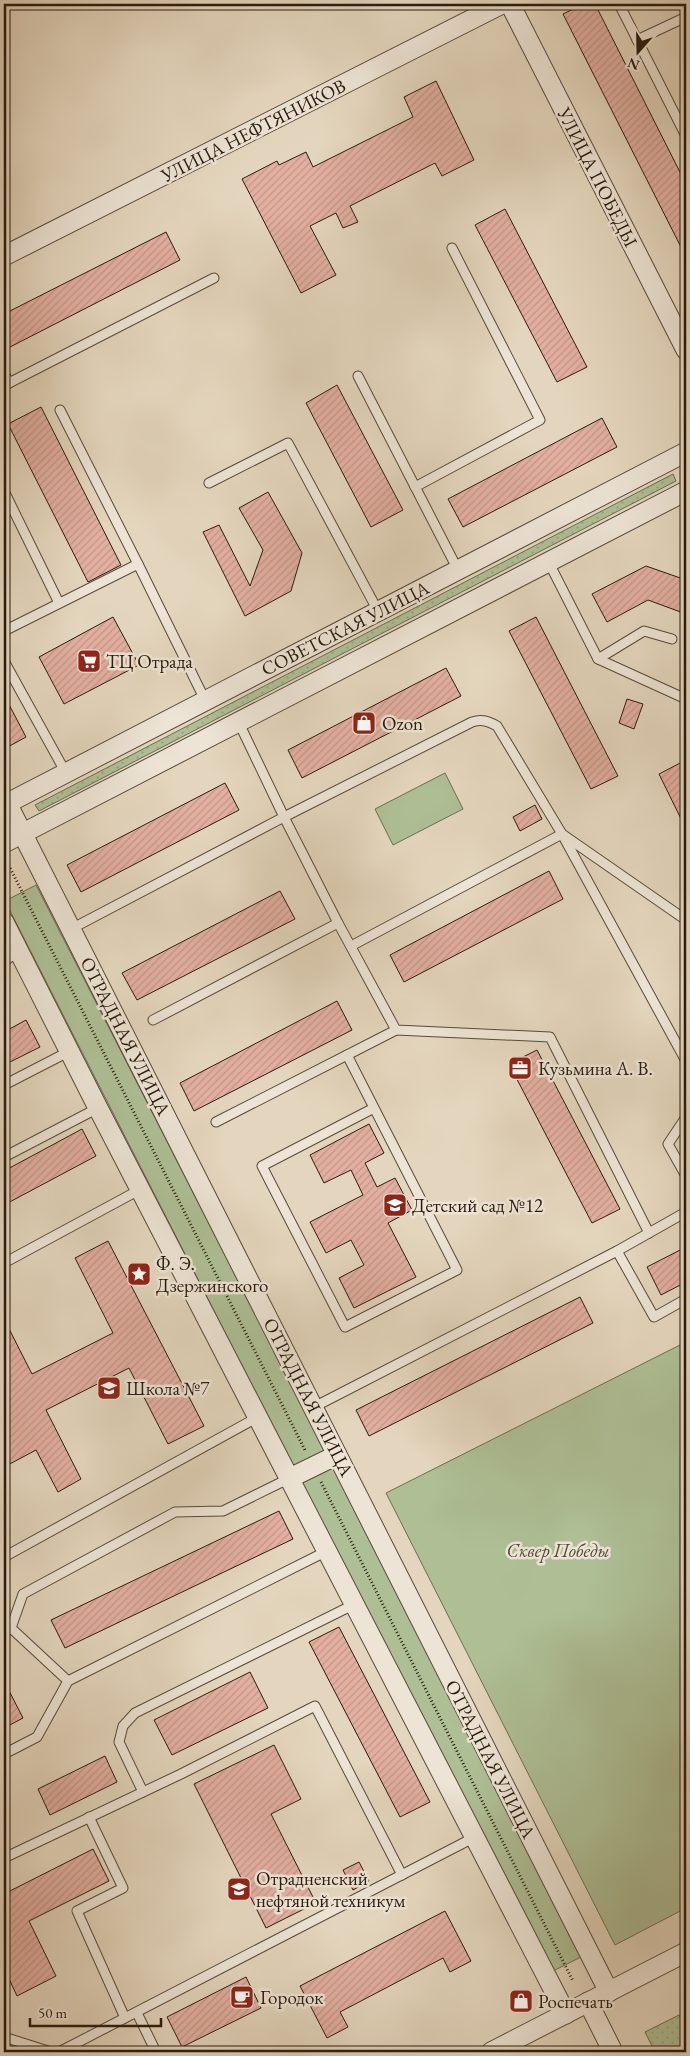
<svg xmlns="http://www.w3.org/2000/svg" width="690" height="2056" font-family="'EB Garamond',serif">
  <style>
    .grass { fill: url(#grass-dots); stroke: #6c6d52 }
    .park { fill: #aebf96; stroke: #6c6d52 }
    .building { fill: url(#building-hatch); stroke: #291b0e }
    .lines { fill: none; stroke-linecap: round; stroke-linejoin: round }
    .lane-casing { stroke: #584a3a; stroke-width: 11 }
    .street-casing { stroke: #584a3a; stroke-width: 21 }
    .path { stroke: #291b0e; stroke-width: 3; stroke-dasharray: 1 2.5; stroke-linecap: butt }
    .lane { stroke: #ede4d5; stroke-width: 9 }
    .street { stroke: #ede4d5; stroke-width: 19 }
    .labels { text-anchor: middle; stroke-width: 5; stroke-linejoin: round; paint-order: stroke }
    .street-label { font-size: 19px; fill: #291b0e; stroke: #ede4d5 }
    .poi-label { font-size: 19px; fill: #291b0e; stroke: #ede4d5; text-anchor: start }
    .park-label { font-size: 19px; font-style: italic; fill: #514c37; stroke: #ede4d5 }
  </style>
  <defs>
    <pattern id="grass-dots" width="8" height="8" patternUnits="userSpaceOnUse" patternTransform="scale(1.25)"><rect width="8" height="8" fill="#aebf96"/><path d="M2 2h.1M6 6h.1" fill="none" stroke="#96a480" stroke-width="1.8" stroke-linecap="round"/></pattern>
    <pattern id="building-hatch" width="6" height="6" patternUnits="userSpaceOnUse" patternTransform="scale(1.25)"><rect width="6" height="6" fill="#e3afa1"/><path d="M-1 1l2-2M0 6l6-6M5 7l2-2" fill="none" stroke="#c39689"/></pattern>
  </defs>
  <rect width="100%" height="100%" fill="#e4d6be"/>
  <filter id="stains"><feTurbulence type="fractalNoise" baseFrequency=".004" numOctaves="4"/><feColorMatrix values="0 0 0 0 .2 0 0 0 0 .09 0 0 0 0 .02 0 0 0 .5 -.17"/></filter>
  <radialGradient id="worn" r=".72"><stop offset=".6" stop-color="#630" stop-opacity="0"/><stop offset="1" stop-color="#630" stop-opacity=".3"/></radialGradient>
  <g class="grass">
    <path d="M673,474L676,481L39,811L35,805Z"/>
    <path d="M679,2015L686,2028V2052H655L645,2032Z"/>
  </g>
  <g class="park">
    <path d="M445,773L463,809L393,845L375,809Z"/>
    <path d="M36,885L583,1956L551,1972L5,901Z"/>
    <path d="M686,1342V1908L615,1945L386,1493Z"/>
  </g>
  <g class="building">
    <path d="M584,4H595L686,184V257L563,14Z"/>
    <path d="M436,81L474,160L442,176L435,163L350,206L358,222L343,228L336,213L310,226L336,275L301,293L242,179L277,161L279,165L306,152L313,167L413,117L404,97Z"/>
    <path d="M505,209L587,367L557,382L475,225Z"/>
    <path d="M166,232L180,260L10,347L4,335V314Z"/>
    <path d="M337,385L403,510L371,527L306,403Z"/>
    <path d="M41,407L121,565L88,582L8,424Z"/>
    <path d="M602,418L617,447L463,527L448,499Z"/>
    <path d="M268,492L302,553L291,591L245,616L203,532L219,525L250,586L263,550L239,508Z"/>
    <path d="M646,566L686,580V614L648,600L607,622L592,594Z"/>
    <path d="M113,617L139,665L64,704L39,657Z"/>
    <path d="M536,617L618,776L591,789L509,631Z"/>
    <path d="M446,668L461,696L302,778L288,750Z"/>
    <path d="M4,695L26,737L4,749Z"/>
    <path d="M627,699L643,704L634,729L619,723Z"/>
    <path d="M686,760V829L659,774Z"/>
    <path d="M225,783L239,810L81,892L67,865Z"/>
    <path d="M535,805L542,819L520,831L513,817Z"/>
    <path d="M549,871L563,899L404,982L390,955Z"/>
    <path d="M280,891L295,919L137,1000L122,973Z"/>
    <path d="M337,1001L352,1030L194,1111L180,1083Z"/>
    <path d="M26,1020L40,1047L4,1065V1032Z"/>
    <path d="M537,1050L620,1209L592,1223L509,1064Z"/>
    <path d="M369,1124L384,1153L365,1163L377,1187L395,1178L412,1210L388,1223L416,1277L354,1308L339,1278L364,1265L351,1240L326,1253L310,1222L363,1195L351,1170L324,1183L310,1155Z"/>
    <path d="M82,1129L96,1156L4,1205V1171Z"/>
    <path d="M108,1241L204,1426L168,1444L129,1368L46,1410L81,1479L58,1492L36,1450L4,1467V1319L32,1374L113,1333L75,1258Z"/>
    <path d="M686,1247V1282L661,1295L647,1267Z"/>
    <path d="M580,1297L593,1323L369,1436L356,1410Z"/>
    <path d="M279,1511L293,1539L65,1648L51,1620Z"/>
    <path d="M339,1627L430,1802L400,1817L309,1642Z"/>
    <path d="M250,1672L268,1708L172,1755L154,1720Z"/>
    <path d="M4,1681L23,1718L4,1728Z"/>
    <path d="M274,1745L301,1799L271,1814L316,1903L266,1928L194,1784Z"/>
    <path d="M105,1756L117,1782L50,1815L38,1789Z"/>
    <path d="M93,1849L109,1881L29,1921L56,1976L17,1996L4,1968V1894Z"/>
    <path d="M359,1862L369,1881L353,1890L343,1870Z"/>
    <path d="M445,1911L471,1961L450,1972L443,1958L340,2012L348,2027L327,2038L300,1986Z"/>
    <path d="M246,1977L261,2008L182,2047L167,2017Z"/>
  </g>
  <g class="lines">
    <g class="lane-casing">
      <g id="lane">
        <path d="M619,4L686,136"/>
        <path d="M637,40L686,17"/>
        <path d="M4,373L9,383L4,386"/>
        <path d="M358,376L458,570"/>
        <path d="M9,383L214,278"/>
        <path d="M60,410L138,564"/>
        <path d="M209,483L288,443L378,611"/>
        <path d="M415,487L540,420L452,248"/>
        <path d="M4,491L59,603"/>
        <path d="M548,561L598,659L686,699"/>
        <path d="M4,631L138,564L205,700"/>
        <path d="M598,659L644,631L672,639"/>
        <path d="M4,661L66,773"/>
        <path d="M238,721L284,817L472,722C482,719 488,721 497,726L562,834L686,920"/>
        <path d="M71,929L284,817L338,923L396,1030L550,1037L649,1233"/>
        <path d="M351,946L562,834L686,1061"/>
        <path d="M4,961L19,952"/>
        <path d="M153,1020L338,923"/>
        <path d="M347,1055L457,1270L345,1327L262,1166L374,1108"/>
        <path d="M4,1085L70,1051"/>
        <path d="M686,1117L668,1144L686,1176"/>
        <path d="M216,1122L396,1030"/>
        <path d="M4,1157L98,1108"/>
        <path d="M617,1251L654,1317L686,1299"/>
        <path d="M4,1263L141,1189"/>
        <path d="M314,1407L617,1251L686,1212"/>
        <path d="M4,1557L258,1417"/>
        <path d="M11,1628L23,1594L175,1512L223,1511L290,1478"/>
        <path d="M4,1633L11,1628L68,1681"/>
        <path d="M4,1754L37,1737L68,1681L327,1551"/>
        <path d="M143,1792L119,1742L123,1726L135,1713L355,1604"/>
        <path d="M89,1817L123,1888L77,1911L125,2018"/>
        <path d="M4,1858L181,1774L315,1706L402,1875"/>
        <path d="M137,2013L156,2052"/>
        <path d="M4,2037L51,2052"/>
        <path d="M59,2052L475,1837"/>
      </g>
    </g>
    <g class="street-casing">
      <g id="street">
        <path d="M510,4L686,350"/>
        <path d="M4,256L502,4"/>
        <path d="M7,803L609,1992"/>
        <path d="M4,805L686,452"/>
        <path d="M4,843L686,491"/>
        <path d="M4,922L98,1108L566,2014"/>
        <path d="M290,1478L337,1455"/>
        <path d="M588,2002L613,2052"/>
        <path d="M491,2052L686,1952"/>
      </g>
    </g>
    <g class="path">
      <path d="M7,862L306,1452"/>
      <path d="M321,1482L573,1981"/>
    </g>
    <use href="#lane" class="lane"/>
    <use href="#street" class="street"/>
  </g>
  <defs>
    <g id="supermarket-square" transform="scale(1.25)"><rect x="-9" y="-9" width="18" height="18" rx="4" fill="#8f2418" stroke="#ede4d5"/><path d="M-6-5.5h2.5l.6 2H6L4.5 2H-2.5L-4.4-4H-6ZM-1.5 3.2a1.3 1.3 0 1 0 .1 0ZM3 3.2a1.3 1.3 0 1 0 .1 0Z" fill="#fff"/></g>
    <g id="shop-square" transform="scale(1.25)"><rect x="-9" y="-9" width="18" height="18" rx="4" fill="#8f2418" stroke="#ede4d5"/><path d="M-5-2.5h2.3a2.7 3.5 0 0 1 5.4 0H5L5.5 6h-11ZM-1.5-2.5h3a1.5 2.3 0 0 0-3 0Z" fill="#fff"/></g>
    <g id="office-square" transform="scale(1.25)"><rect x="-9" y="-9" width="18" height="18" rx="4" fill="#8f2418" stroke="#ede4d5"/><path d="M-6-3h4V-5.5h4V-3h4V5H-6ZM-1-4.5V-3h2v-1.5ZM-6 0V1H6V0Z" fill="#fff"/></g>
    <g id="school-square" transform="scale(1.25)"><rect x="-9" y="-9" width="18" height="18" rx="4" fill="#8f2418" stroke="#ede4d5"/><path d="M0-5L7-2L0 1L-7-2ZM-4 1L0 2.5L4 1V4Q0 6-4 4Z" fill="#fff"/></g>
    <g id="sight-square" transform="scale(1.25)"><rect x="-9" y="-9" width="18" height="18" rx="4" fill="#8f2418" stroke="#ede4d5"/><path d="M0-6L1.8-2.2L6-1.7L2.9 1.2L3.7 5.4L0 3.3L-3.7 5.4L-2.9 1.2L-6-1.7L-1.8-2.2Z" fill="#fff"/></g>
    <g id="university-square" transform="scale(1.25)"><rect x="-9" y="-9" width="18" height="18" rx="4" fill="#8f2418" stroke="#ede4d5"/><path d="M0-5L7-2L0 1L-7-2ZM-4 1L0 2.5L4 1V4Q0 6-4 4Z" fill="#fff"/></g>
    <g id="cafe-square" transform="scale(1.25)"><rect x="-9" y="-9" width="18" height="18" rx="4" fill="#8f2418" stroke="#ede4d5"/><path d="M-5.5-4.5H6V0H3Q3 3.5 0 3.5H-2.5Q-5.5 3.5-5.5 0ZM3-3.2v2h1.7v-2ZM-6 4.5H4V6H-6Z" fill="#fff"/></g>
  </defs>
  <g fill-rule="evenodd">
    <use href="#supermarket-square" x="89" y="661"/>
    <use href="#shop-square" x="364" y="723"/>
    <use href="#office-square" x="520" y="1068"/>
    <use href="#school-square" x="395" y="1205"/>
    <use href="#sight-square" x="139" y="1274"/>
    <use href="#school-square" x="109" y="1388"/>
    <use href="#university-square" x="239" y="1889"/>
    <use href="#cafe-square" x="242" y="1997"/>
    <use href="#shop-square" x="521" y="2001"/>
  </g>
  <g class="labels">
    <g class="street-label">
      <text transform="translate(253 130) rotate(-27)" y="7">УЛИЦА НЕФТЯНИКОВ</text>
      <text transform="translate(598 177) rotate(63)" y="7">УЛИЦА ПОБЕДЫ</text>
      <text transform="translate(345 628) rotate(-27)" y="7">СОВЕТСКАЯ УЛИЦА</text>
      <text transform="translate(126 1036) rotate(63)" y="7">ОТРАДНАЯ УЛИЦА</text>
      <text transform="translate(309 1397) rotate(63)" y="7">ОТРАДНАЯ УЛИЦА</text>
      <text transform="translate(491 1759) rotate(63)" y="7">ОТРАДНАЯ УЛИЦА</text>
    </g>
    <g class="poi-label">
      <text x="106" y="668">ТЦ Отрада</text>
      <text x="382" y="730">Ozon</text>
      <text x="538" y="1075">Кузьмина А. В.</text>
      <text x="412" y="1212">Детский сад №12</text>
      <text x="156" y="1270">Ф. Э.<tspan x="156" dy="22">Дзержинского</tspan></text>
      <text x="126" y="1395">Школа №7</text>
      <text x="256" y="1885">Отрадненский<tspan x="256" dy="22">нефтяной техникум</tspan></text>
      <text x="260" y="2004">Городок</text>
      <text x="538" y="2008">Роспечать</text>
    </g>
    <g class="park-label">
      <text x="558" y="1557">Сквер Победы</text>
    </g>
  </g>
  <rect width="690" height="2056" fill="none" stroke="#e4d6be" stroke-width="20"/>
  <rect x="5" y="5" width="680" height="2046" fill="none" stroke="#291b0e" stroke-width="2.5"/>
  <rect x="10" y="10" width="670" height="2036" fill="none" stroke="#291b0e"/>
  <g transform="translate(638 52) rotate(200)" stroke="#ede4d5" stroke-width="4" paint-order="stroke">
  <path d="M0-4L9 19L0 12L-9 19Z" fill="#291b0e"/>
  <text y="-8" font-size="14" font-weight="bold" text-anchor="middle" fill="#291b0e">N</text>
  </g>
  <path d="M30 2018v8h131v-8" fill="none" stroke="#291b0e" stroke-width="2.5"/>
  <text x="38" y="2018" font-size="15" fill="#291b0e" stroke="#ede4d5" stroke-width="4" paint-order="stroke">50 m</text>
  <rect width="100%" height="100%" filter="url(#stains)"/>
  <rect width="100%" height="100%" fill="url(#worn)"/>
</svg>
